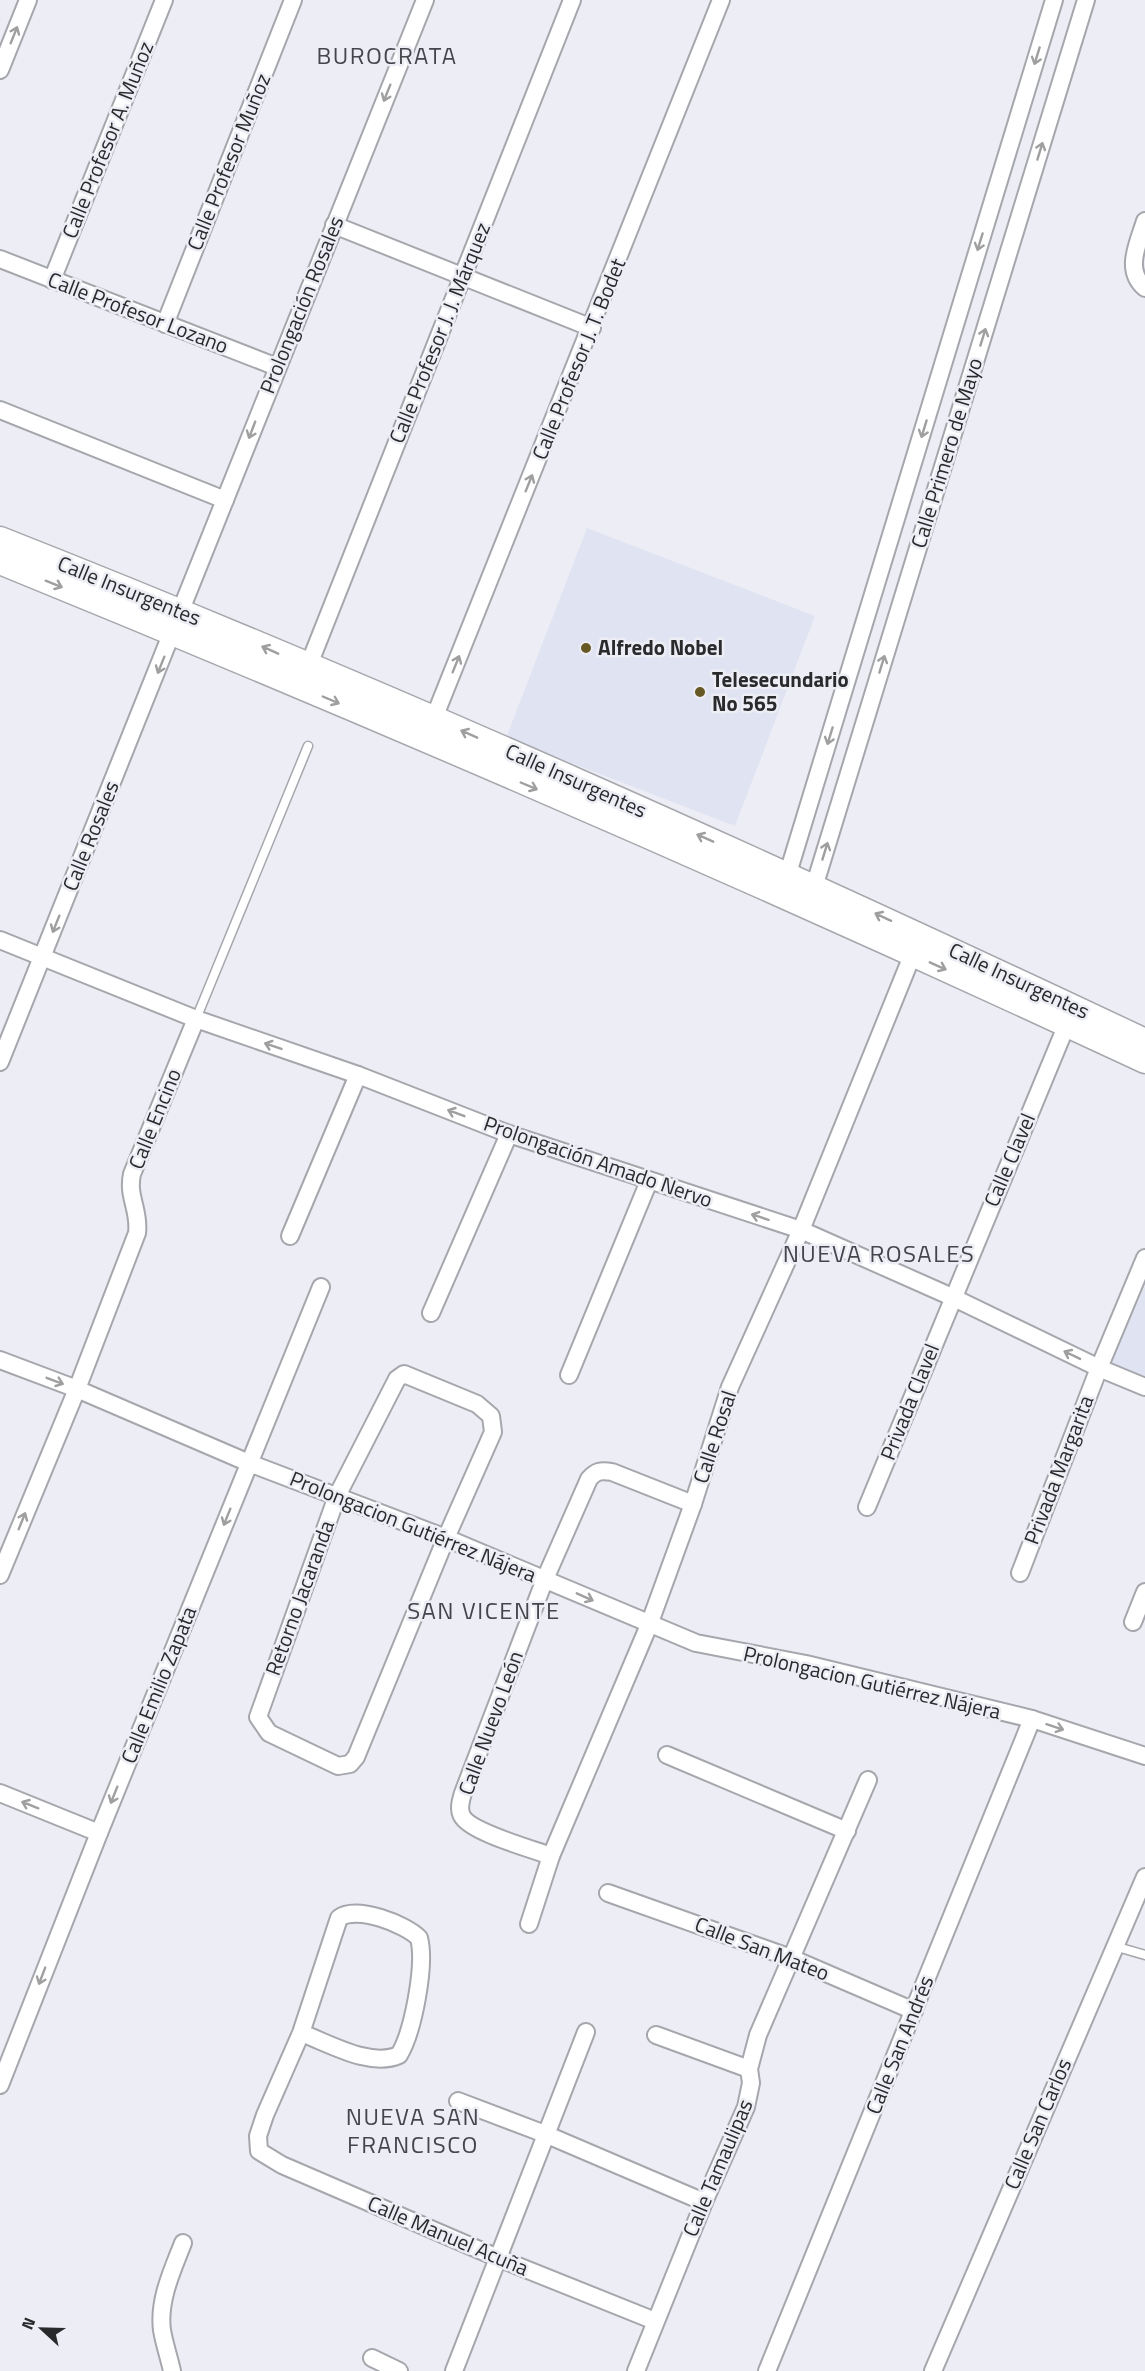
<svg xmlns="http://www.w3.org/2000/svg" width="1145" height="2371" font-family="'Titillium Web',sans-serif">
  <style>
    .built { fill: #e0e3f1 }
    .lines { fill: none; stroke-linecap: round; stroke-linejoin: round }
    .lane-casing { stroke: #a5a7ad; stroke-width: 11 }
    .street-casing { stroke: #a5a7ad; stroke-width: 20 }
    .secondary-casing { stroke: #a5a7ad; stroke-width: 27 }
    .lane { stroke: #fff; stroke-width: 8 }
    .street { stroke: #fff; stroke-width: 16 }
    .secondary { stroke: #fff; stroke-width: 24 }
    .oneway { stroke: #9f9fa0 }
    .poi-dot { fill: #675926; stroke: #edeef5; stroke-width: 2 }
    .labels { text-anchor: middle; stroke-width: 5; stroke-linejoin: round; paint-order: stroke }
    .street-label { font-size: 21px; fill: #292a2c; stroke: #edeef5 }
    .poi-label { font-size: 21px; font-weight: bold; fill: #292a2c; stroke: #edeef5; text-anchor: start }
    .quarter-label { font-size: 24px; letter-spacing: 1.5px; fill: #45464b; stroke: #edeef5 }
  </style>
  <rect width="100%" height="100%" fill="#edeef5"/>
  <g class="built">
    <path d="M587,528L815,616L735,826L506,738Z"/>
    <path d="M1145,1286V1377L1111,1363Z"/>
  </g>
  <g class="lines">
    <g class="lane-casing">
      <g id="lane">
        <path d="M196,1019L308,746"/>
        <path d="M1114,1946L1145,1955"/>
      </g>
    </g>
    <g class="street-casing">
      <g id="street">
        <path d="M0,70L28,0"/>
        <path d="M1145,221C1138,244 1124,270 1145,288"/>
        <path d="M334,225L592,328"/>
        <path d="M0,259L277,367"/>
        <path d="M52,280L164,0"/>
        <path d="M165,324L293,0"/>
        <path d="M0,410L225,500"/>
        <path d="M308,667L572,0"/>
        <path d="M434,718L721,0"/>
        <path d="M785,883L1054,0"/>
        <path d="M811,897L1086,0"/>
        <path d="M0,940L196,1019L358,1075L509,1134L801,1230L952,1297L1099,1368L1145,1387"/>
        <path d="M0,1062L425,0"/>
        <path d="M290,1236L358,1075"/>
        <path d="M431,1313L509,1134"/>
        <path d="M0,1360L77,1389L249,1463L446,1538L696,1643L806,1664L1032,1719L1145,1756"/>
        <path d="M404,1374L477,1404L491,1416L493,1432L446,1538L356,1757L350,1764L338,1766L269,1733L258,1717L337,1496L397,1379Z"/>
        <path d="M569,1375L649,1181"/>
        <path d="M867,1507L1067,1024"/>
        <path d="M1020,1573L1099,1368L1145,1258"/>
        <path d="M0,1575L77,1389L137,1233C140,1210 127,1197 132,1174L196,1019"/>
        <path d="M1133,1622L1145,1592"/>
        <path d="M667,1755L847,1831"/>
        <path d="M0,1793L99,1833"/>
        <path d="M551,1856C532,1849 470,1832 462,1816C458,1809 461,1800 463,1793L545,1579L589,1479C596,1471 601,1470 612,1472L693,1504"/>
        <path d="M608,1893L791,1958L914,2011"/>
        <path d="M529,1924L551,1856L649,1625L693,1504L730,1387L801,1230L916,946"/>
        <path d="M301,2033C329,2043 370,2068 399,2055C413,2032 426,1965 419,1938C405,1924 357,1905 339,1918L301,2033L265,2115L258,2136L259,2151L282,2165L498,2258L655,2321"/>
        <path d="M656,2035L749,2069"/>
        <path d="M0,2085L99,1833L321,1287"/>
        <path d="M458,2101L545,2134L704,2202"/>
        <path d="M372,2358L399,2371"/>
        <path d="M172,2371C169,2357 164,2343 162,2330C158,2300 173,2269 183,2243"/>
        <path d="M454,2371L586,2032"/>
        <path d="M636,2371L704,2202L746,2107L751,2083L749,2069L758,2035L868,1780"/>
        <path d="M767,2371L1032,1719"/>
        <path d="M933,2371L1145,1877"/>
      </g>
    </g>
    <g class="secondary-casing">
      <g id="secondary">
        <path d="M0,539C388,692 768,863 1145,1041"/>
        <path d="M0,562C385,719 768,885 1145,1061"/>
      </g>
    </g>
    <use href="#lane" class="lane"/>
    <use href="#street" class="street"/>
    <use href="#secondary" class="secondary"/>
  </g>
  <defs><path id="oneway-shaft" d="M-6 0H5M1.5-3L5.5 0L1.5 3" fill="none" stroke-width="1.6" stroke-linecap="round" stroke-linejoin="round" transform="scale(1.5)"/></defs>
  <g class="oneway">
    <use href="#oneway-shaft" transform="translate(14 35) rotate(-68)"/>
    <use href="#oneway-shaft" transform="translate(1037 56) rotate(107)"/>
    <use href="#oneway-shaft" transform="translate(387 93) rotate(112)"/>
    <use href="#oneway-shaft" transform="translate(1040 151) rotate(-73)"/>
    <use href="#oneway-shaft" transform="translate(980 242) rotate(107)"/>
    <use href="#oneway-shaft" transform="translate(983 337) rotate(-73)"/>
    <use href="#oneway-shaft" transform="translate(924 429) rotate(107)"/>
    <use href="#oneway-shaft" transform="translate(252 430) rotate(111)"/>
    <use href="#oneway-shaft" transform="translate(529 483) rotate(-68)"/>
    <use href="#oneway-shaft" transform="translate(54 584) rotate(22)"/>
    <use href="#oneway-shaft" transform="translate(270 650) rotate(-156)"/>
    <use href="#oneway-shaft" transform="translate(456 664) rotate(-68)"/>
    <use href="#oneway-shaft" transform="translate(882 664) rotate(-73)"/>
    <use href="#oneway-shaft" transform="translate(161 665) rotate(112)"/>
    <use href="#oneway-shaft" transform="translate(331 700) rotate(23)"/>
    <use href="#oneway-shaft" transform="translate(469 734) rotate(-156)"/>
    <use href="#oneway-shaft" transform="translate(830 736) rotate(107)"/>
    <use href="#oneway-shaft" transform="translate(529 786) rotate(23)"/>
    <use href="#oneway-shaft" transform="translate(705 838) rotate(-156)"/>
    <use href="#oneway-shaft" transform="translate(825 851) rotate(-73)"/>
    <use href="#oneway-shaft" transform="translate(883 917) rotate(-155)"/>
    <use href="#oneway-shaft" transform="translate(56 924) rotate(112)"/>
    <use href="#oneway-shaft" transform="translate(938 966) rotate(24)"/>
    <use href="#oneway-shaft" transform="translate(273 1046) rotate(-161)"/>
    <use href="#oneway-shaft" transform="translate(456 1113) rotate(-159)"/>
    <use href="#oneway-shaft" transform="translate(760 1217) rotate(-162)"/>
    <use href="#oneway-shaft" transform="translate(1072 1355) rotate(-154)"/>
    <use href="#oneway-shaft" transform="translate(55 1381) rotate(21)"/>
    <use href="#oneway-shaft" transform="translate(227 1517) rotate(112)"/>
    <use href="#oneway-shaft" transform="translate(22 1521) rotate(-68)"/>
    <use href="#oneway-shaft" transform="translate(585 1597) rotate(24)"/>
    <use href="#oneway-shaft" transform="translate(1055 1727) rotate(18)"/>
    <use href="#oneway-shaft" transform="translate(114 1795) rotate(112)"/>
    <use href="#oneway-shaft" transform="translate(30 1805) rotate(-158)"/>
    <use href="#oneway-shaft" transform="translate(42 1976) rotate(111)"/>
  </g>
  <g class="poi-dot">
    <circle cx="586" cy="648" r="6"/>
    <circle cx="700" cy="692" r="6"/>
  </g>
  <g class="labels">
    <g class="street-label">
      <text transform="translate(108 140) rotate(-68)" y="7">Calle Profesor A. Muñoz</text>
      <text transform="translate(229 162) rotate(-68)" y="7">Calle Profesor Muñoz</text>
      <text transform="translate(302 305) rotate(-68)" y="7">Prolongación Rosales</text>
      <text transform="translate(138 313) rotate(21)" y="7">Calle Profesor Lozano</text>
      <text transform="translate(440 333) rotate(-68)" y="7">Calle Profesor J. J. Márquez</text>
      <text transform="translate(579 359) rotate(-68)" y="7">Calle Profesor J. T. Bodet</text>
      <text transform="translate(947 453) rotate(-73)" y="7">Calle Primero de Mayo</text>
      <text transform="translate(129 591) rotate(22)" y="7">Calle Insurgentes</text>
      <text transform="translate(576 781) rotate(24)" y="7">Calle Insurgentes</text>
      <text transform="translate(91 836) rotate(-68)" y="7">Calle Rosales</text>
      <text transform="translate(1019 981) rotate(25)" y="7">Calle Insurgentes</text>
      <text transform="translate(155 1119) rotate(-68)" y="7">Calle Encino</text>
      <text transform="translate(1010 1160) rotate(-67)" y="7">Calle Clavel</text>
      <text transform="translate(598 1162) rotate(19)" y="7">Prolongación Amado Nervo</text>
      <text transform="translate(910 1402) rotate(-68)" y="7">Privada Clavel</text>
      <text transform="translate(715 1437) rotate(-72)" y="7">Calle Rosal</text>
      <text transform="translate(1059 1470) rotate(-69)" y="7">Privada Margarita</text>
      <text transform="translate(413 1527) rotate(22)" y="7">Prolongacion Gutiérrez Nájera</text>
      <text transform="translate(300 1598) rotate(-70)" y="7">Retorno Jacaranda</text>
      <text transform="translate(872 1683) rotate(13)" y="7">Prolongacion Gutiérrez Nájera</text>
      <text transform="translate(159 1685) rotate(-68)" y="7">Calle Emilio Zapata</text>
      <text transform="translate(491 1723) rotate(-70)" y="7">Calle Nuevo León</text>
      <text transform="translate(762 1949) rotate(21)" y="7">Calle San Mateo</text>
      <text transform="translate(900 2045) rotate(-68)" y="7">Calle San Andrés</text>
      <text transform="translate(1038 2124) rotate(-67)" y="7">Calle San Carlos</text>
      <text transform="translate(718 2168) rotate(-67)" y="7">Calle Tamaulipas</text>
      <text transform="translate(448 2236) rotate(23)" y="7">Calle Manuel Acuña</text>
    </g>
    <g class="poi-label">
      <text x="598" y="655">Alfredo Nobel</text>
      <text x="712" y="687">Telesecundario<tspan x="712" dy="24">No 565</tspan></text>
    </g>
    <g class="quarter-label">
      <text x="387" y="64">BUROCRATA</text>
      <text x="879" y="1262">NUEVA ROSALES</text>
      <text x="484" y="1619">SAN VICENTE</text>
      <text x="413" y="2125">NUEVA SAN<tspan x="413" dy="28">FRANCISCO</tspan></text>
    </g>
  </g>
  <g transform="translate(42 2329) rotate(292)" stroke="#edeef5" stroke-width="4.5" paint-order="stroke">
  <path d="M0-4.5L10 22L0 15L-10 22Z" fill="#292a2c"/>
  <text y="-9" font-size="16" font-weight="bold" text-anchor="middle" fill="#292a2c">N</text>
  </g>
</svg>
